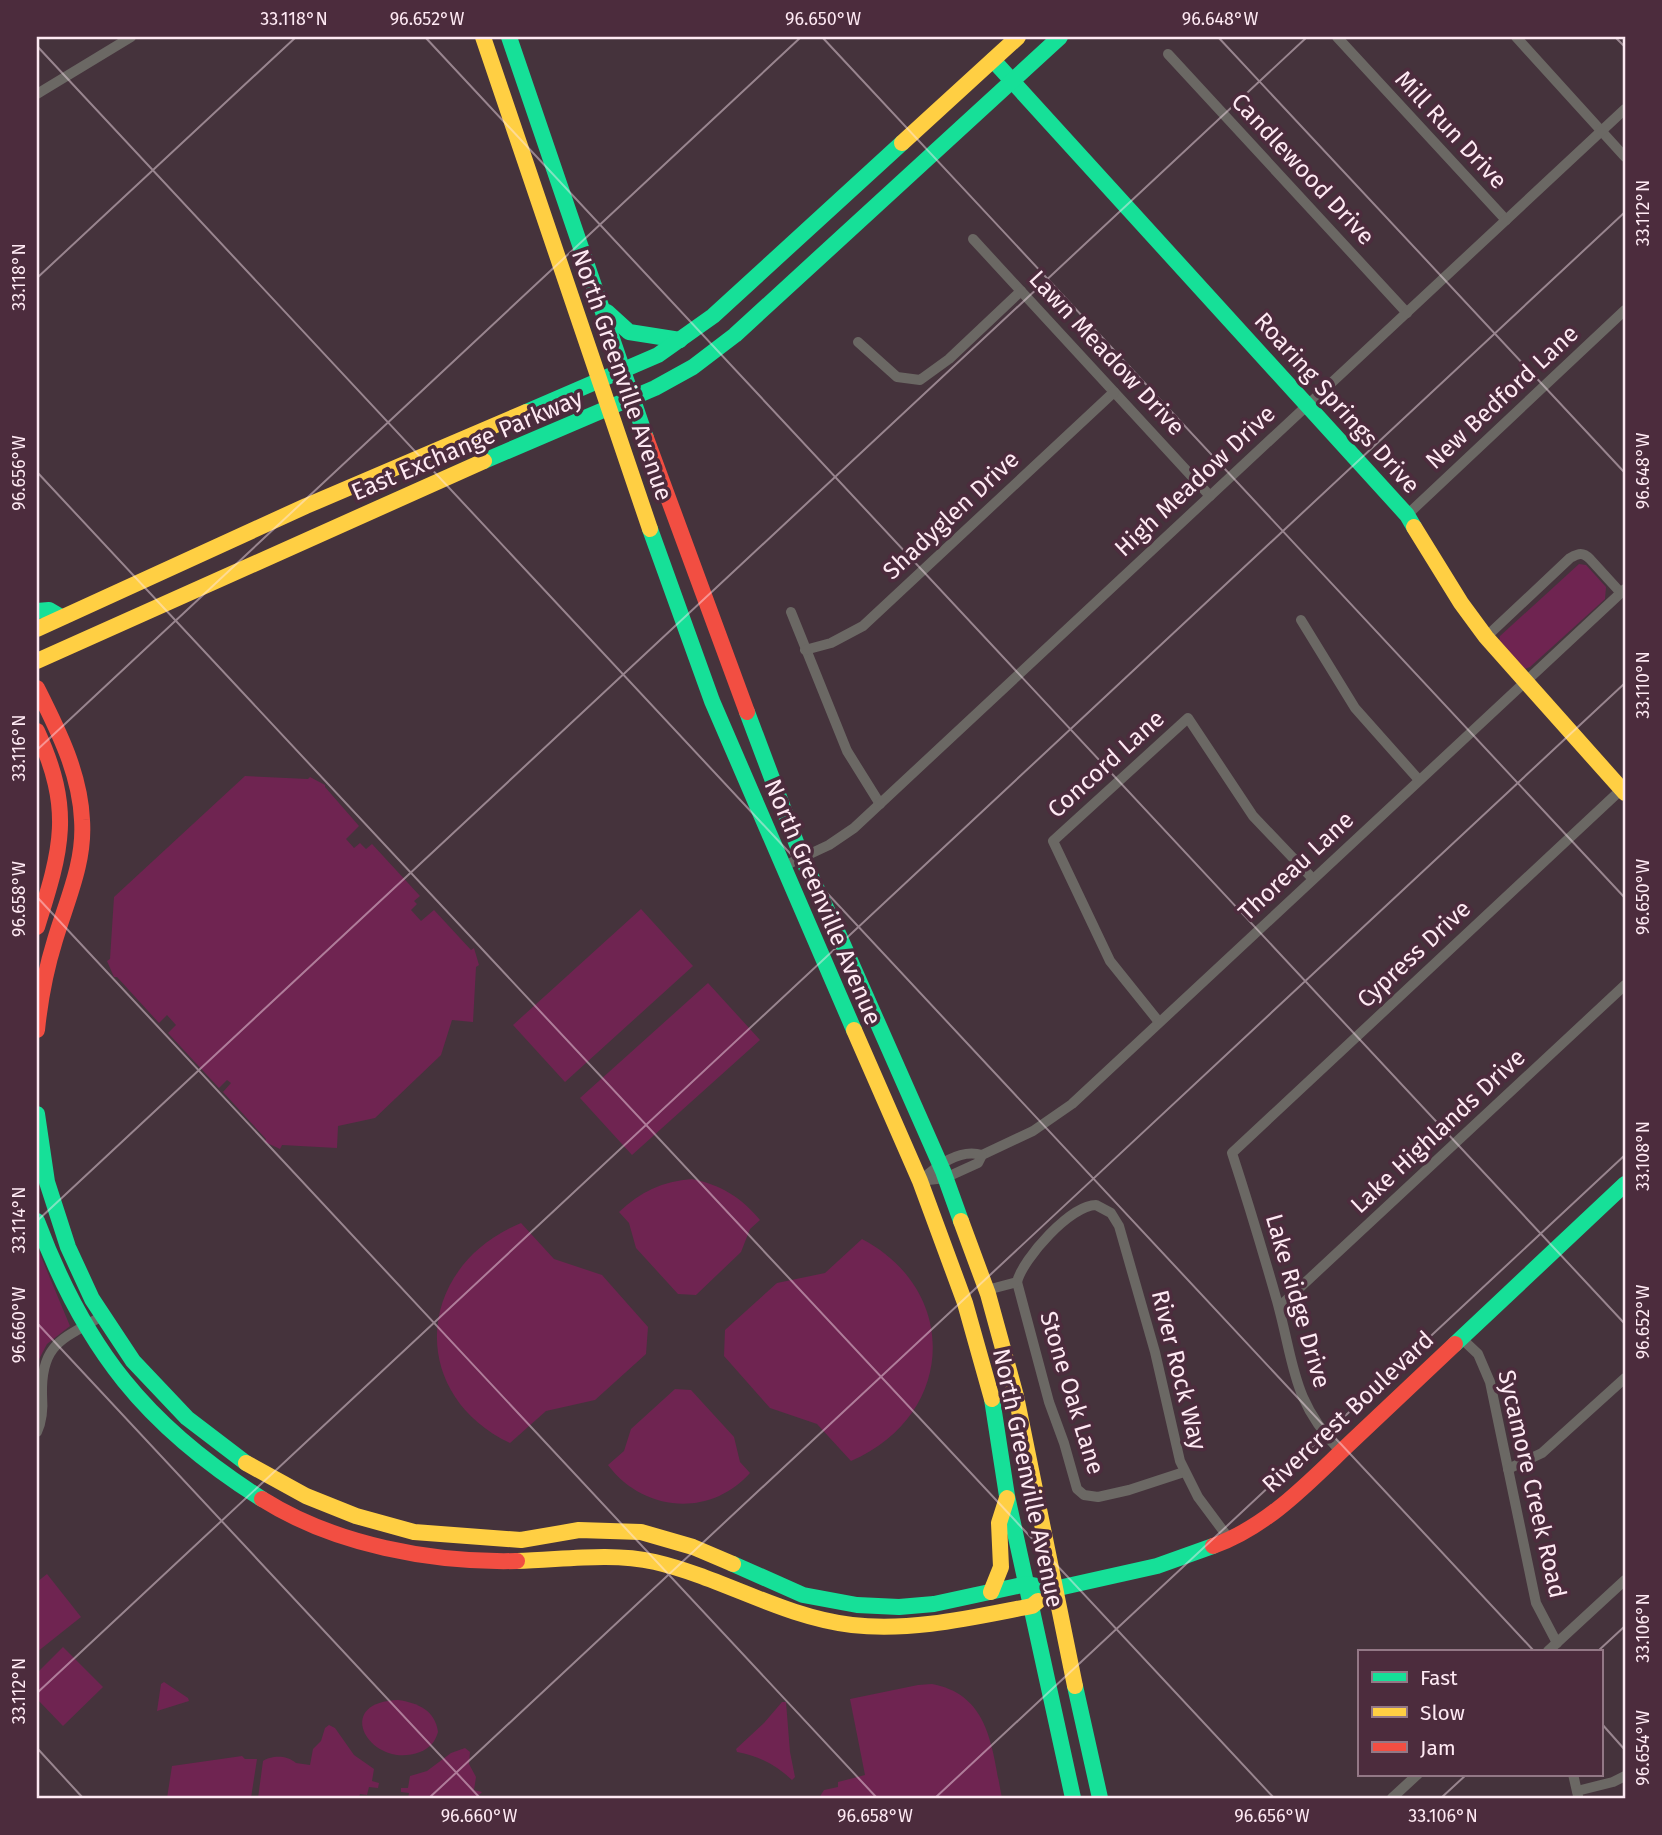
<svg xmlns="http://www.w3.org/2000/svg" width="1662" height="1835" font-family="'Fira Sans',sans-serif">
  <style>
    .green { fill: #6f2451 }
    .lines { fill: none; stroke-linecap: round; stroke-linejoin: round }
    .street { stroke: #6b6864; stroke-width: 10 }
    .fast { stroke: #16e098; stroke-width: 16 }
    .slow { stroke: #ffcf43; stroke-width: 16 }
    .jam { stroke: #f24e42; stroke-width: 16 }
    .ticks { fill: none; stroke: #fee9f3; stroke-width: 2; stroke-opacity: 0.45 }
    .labels { text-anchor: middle; stroke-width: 7; stroke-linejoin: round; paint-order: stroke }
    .street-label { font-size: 24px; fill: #fee9f3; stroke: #4c2c3d }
    .neatline { fill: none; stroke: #fee9f3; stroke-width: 2.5 }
    .ticks-label { font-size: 18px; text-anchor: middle; fill: #fee9f3 }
  </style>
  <rect width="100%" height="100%" fill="#45333c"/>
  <g class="green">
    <path d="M1579,564L1586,565L1606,587L1605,599L1530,667L1525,669L1499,642L1500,636Z"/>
    <path d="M245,776L308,779L310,777L325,785V787L359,826L346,839L354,848L360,843L366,849L372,844L420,896L414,901L417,904L411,910L421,921L434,910L471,950L474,948L479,965L476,967L473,1022L452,1020L441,1055L375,1118L338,1126L337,1148L282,1145L280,1149L265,1142L266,1139L223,1092L231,1083L227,1080L219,1088L168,1033L176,1025L167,1015L159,1023L117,977H114L107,961L110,959L114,897Z"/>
    <path d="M641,909L693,966L565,1082L513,1025Z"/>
    <path d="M708,983L760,1040L632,1155L580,1098Z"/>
    <path d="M692,1179C721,1185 741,1197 760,1220L750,1229L741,1252L696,1295L678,1294L636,1248L629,1223L619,1212C640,1192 663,1181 692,1179Z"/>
    <path d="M521,1223L554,1259L602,1275L648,1327L646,1354L595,1400L546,1411L510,1443C406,1393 416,1266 521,1223Z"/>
    <path d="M862,1239C962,1292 954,1417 851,1461L817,1424L770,1408L724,1356L725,1330L777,1283L825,1273Z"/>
    <path d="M37,1247L70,1326L47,1344L37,1363Z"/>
    <path d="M675,1389L691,1390L734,1437L740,1462L750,1473C710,1518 643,1512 608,1465L624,1451L631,1429Z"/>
    <path d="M47,1574L81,1617L37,1652V1582Z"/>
    <path d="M63,1647L103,1687L63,1726L37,1699V1673Z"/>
    <path d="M164,1682L188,1698L189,1701L157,1711L161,1684Z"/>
    <path d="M932,1684C991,1695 992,1750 1002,1798H819L824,1790L838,1787V1782L865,1775L850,1699L918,1685Z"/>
    <path d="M398,1700C418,1703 435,1710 438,1732C435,1742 430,1748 420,1752C371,1771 330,1702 398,1700Z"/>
    <path d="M782,1702H786L790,1752L795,1777L792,1780C776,1765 759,1756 737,1752L736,1749L764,1723Z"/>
    <path d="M329,1725L335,1728L354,1755L374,1769L372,1781L379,1783L378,1788L369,1787L367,1795L360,1794L359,1798H258L263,1761C270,1756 286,1754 296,1763L310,1765L313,1749L321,1741L325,1728Z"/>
    <path d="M465,1748L470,1752L469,1764L476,1777L474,1790L482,1792L476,1798H408L409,1793L401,1792V1788H408L410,1776L427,1771L451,1753Z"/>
    <path d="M242,1756L245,1759H257L251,1798H167L172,1766Z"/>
  </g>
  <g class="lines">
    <g class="street">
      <path d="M1337,37L1506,220"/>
      <path d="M1516,37L1625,157"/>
      <path d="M1168,54L1407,313"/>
      <path d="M37,94L131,37"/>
      <path d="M973,239L1210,496"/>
      <path d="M858,342L897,377L920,380L949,359L1021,291"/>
      <path d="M1407,515L1625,310"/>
      <path d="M791,612L847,751L880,804"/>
      <path d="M1301,620L1355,708L1419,780"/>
      <path d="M1486,637L1570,558C1579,553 1583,552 1590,559L1621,593"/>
      <path d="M805,650L831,643L863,626L1114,392"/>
      <path d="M782,867L829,845L854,828L1625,109"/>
      <path d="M1159,1022L1110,961L1053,841L1188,718L1253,816L1313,879"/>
      <path d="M920,1181L945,1178L978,1163L982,1155L1033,1131L1072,1104L1625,589"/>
      <path d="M920,1181C937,1166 959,1148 982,1155"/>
      <path d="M1017,1282L1049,1402L1064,1443L1077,1489L1084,1495L1098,1497L1129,1490L1184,1472"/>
      <path d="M987,1290L1017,1282C1023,1258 1071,1205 1096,1205L1111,1213L1119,1226L1155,1352L1180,1461L1198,1497L1230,1540"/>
      <path d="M1279,1307L1625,985"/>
      <path d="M1461,1338L1478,1354L1490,1382L1536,1603L1557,1643"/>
      <path d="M37,1432C43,1420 43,1407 42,1394C41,1343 63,1339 102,1316"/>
      <path d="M1340,1451C1291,1399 1295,1366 1277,1301C1263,1252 1248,1202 1232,1153L1625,786"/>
      <path d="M1508,1469L1542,1453L1625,1378"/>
      <path d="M1548,1651L1625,1580"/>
      <path d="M1573,1774L1578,1796"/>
      <path d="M1577,1791L1613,1782L1625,1776"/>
      <path d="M1392,1798L1418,1774"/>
    </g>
    <g class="fast">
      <path d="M509,37L646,438"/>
      <path d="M993,60L1407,515L1414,527"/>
      <path d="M607,312L629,332L680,340"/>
      <path d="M526,412L658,355L713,316L902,143"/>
      <path d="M484,461L655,388L693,367L735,335L1060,37"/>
      <path d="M650,529L712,701L854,1030"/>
      <path d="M37,611L49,610L61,617"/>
      <path d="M747,712L802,858L837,931L943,1171L961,1221"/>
      <path d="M37,1114L47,1182L68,1247L92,1299L133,1361L187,1418L246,1463"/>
      <path d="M37,1221C85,1349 146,1426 262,1499"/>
      <path d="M1455,1344L1625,1184"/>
      <path d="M992,1399L1007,1496L1073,1798"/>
      <path d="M733,1564L803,1595L857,1605L899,1607L934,1604L1027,1584L1054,1589L1157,1566L1213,1546"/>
      <path d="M1075,1686L1100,1798"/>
    </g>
    <g class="slow">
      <path d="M483,37L650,529"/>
      <path d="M902,143L1018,37"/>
      <path d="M1414,527L1461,603L1486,637L1625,793"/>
      <path d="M37,629L306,506L526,412"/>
      <path d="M37,661L484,461"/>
      <path d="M854,1030L920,1181L965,1303L992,1399"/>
      <path d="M961,1221L988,1294L1016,1396L1075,1686"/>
      <path d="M246,1463L306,1496L356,1516L414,1532L521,1540L579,1530L641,1532L693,1547L733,1564"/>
      <path d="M517,1561C562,1560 610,1552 655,1562C723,1578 783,1617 852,1625C912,1632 974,1617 1032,1606L1038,1601"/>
      <path d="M991,1592L1001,1567L999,1523L1007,1498"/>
    </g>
    <g class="jam">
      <path d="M646,438L747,712"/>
      <path d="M37,688C58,730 80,773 82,820C85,862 67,900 55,940C46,969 40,1000 37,1030"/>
      <path d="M37,731C73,810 62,848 37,927"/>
      <path d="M262,1499C335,1545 432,1563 517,1561"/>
      <path d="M1213,1546C1267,1527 1308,1483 1349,1444C1384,1411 1419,1378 1455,1344"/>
    </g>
  </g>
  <path class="ticks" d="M425,37L1625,1324M822,37L1625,898M1218,37L1625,473M1615,37L1625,47M37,46L1534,1651M37,278L296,37M37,472L1274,1798M37,750L801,37M37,897L877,1798M37,1221L1307,37M37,1323L480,1798M1598,1651L1625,1626M37,1693L1625,212M1601,1723L1625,1750M37,1748L83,1798M429,1798L1625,683M935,1798L1625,1155M1441,1798L1467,1774"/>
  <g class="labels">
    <g class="street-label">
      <text transform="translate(1451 130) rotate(47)" y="8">Mill Run Drive</text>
      <text transform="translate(1303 169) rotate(47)" y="8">Candlewood Drive</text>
      <text transform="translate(1107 353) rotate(47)" y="8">Lawn Meadow Drive</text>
      <text transform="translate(622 375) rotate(71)" y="8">North Greenville Avenue</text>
      <text transform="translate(1502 397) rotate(-43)" y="8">New Bedford Lane</text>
      <text transform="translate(1337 403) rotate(48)" y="8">Roaring Springs Drive</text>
      <text transform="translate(467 445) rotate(-23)" y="8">East Exchange Parkway</text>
      <text transform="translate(1195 481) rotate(-43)" y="8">High Meadow Drive</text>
      <text transform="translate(951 515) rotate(-43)" y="8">Shadyglen Drive</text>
      <text transform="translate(1106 764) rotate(-42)" y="8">Concord Lane</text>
      <text transform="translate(1296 866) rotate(-43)" y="8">Thoreau Lane</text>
      <text transform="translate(823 902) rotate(67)" y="8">North Greenville Avenue</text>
      <text transform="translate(1414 954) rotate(-43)" y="8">Cypress Drive</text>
      <text transform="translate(1438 1131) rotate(-43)" y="8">Lake Highlands Drive</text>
      <text transform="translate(1298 1301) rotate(74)" y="8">Lake Ridge Drive</text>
      <text transform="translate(1179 1370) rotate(76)" y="8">River Rock Way</text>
      <text transform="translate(1072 1393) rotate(73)" y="8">Stone Oak Lane</text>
      <text transform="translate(1348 1412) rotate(-43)" y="8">Rivercrest Boulevard</text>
      <text transform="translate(1028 1478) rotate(78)" y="8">North Greenville Avenue</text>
      <text transform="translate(1532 1484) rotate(77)" y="8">Sycamore Creek Road</text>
    </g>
  </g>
  <rect width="1662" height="1835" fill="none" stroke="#4c2c3d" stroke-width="77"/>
  <rect x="1358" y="1650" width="245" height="126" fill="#4c2c3d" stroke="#937886" stroke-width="2"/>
  <rect x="1372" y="1672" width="35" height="10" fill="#16e098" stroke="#937886" stroke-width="2"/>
  <text x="1420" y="1685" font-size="21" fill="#fee9f3">Fast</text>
  <rect x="1372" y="1707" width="35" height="10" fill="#ffcf43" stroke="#937886" stroke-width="2"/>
  <text x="1420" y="1720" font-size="21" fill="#fee9f3">Slow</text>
  <rect x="1372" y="1742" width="35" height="10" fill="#f24e42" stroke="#937886" stroke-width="2"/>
  <text x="1420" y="1755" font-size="21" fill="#fee9f3">Jam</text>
  <rect x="38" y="38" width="1586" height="1759" class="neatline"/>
  <g class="ticks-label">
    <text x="294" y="25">33.118°N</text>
    <text x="427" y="25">96.652°W</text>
    <text x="823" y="25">96.650°W</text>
    <text x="1220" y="25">96.648°W</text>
    <text transform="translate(1643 213) rotate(-90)" y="6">33.112°N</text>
    <text transform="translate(19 277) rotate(-90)" y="6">33.118°N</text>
    <text transform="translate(1643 471) rotate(-90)" y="6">96.648°W</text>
    <text transform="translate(19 473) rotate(-90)" y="6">96.656°W</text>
    <text transform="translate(1643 685) rotate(-90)" y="6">33.110°N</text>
    <text transform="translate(19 748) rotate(-90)" y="6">33.116°N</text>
    <text transform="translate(1643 897) rotate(-90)" y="6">96.650°W</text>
    <text transform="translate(19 899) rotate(-90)" y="6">96.658°W</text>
    <text transform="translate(1643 1156) rotate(-90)" y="6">33.108°N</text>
    <text transform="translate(19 1220) rotate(-90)" y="6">33.114°N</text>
    <text transform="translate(1643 1322) rotate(-90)" y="6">96.652°W</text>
    <text transform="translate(19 1325) rotate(-90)" y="6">96.660°W</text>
    <text transform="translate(1643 1628) rotate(-90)" y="6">33.106°N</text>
    <text transform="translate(19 1691) rotate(-90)" y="6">33.112°N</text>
    <text transform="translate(1643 1748) rotate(-90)" y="6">96.654°W</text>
    <text x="479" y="1822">96.660°W</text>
    <text x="875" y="1822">96.658°W</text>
    <text x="1272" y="1822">96.656°W</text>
    <text x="1443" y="1822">33.106°N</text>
  </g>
</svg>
